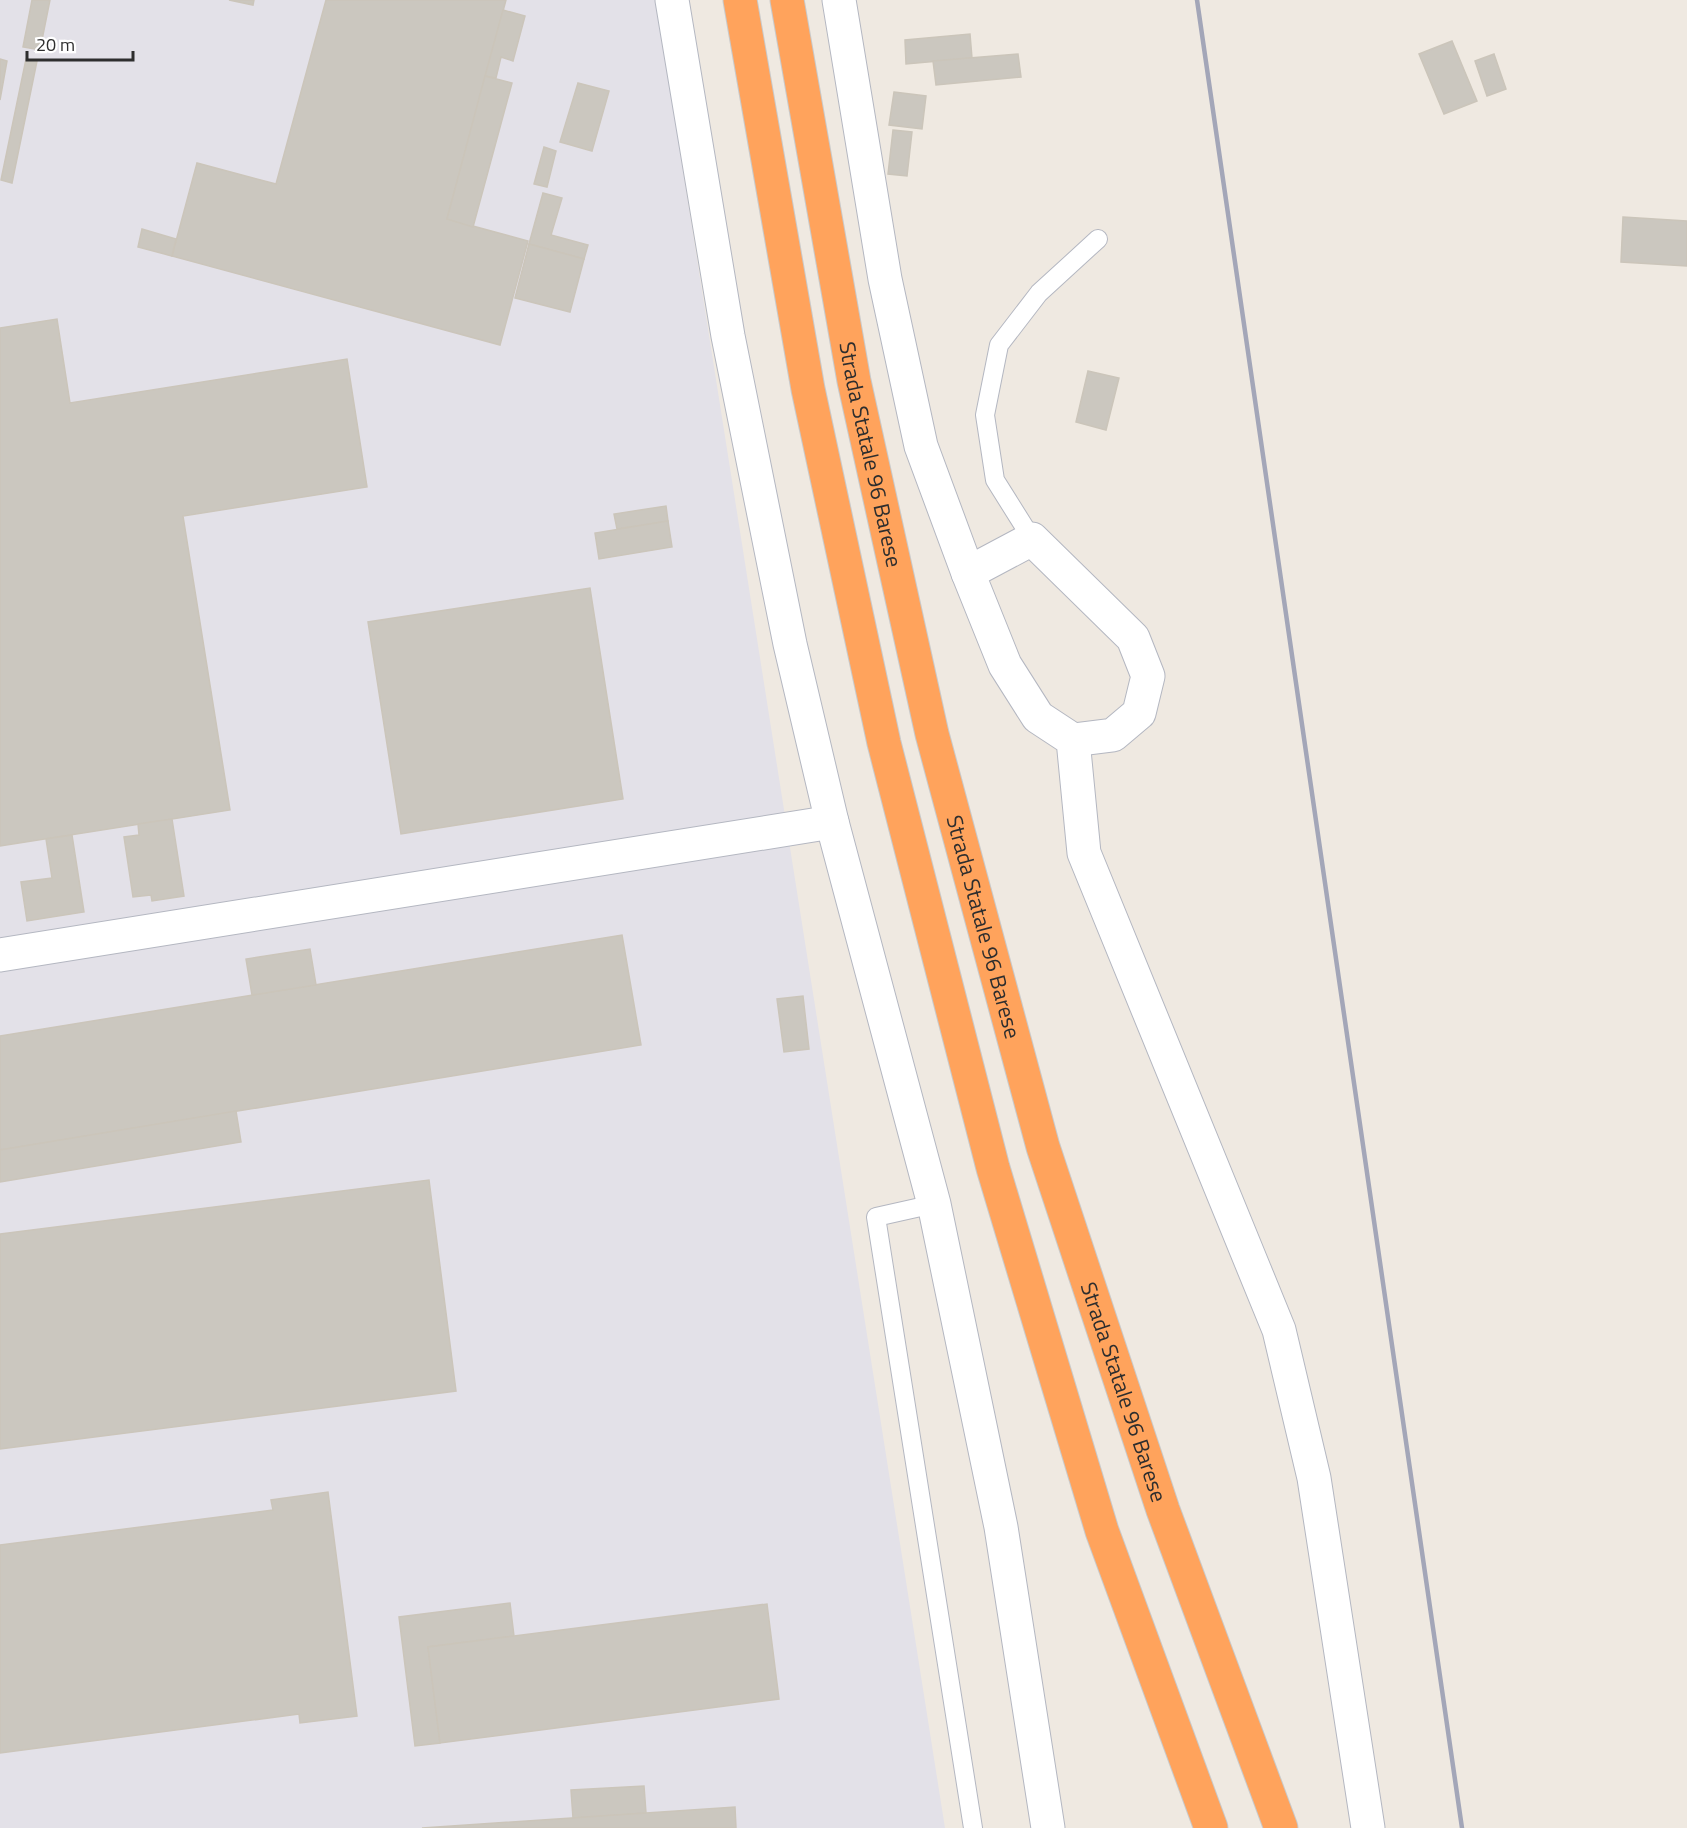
<svg xmlns="http://www.w3.org/2000/svg" width="1687" height="1828" font-family="'Titillium Web',sans-serif">
  <style>
    .industrial { fill: #e3e1e8 }
    .building { fill: #cbc7bf; stroke: #cbc5ba; stroke-width: 1.5 }
    .lines { fill: none; stroke-linecap: round; stroke-linejoin: round }
    .lane-casing { stroke: #b4b7c1; stroke-width: 20 }
    .street-casing { stroke: #b4b7c1; stroke-width: 35 }
    .secondary-casing { stroke: #b4b7c1; stroke-width: 35 }
    .highway-casing { stroke: #c9c9c9; stroke-width: 35 }
    .lane { stroke: #fff; stroke-width: 18 }
    .street { stroke: #fff; stroke-width: 33 }
    .secondary { stroke: #fff; stroke-width: 33 }
    .highway { stroke: #ffa35c; stroke-width: 33 }
    .rail { stroke: #a3a6b8; stroke-width: 4.5 }
    .labels { text-anchor: middle; stroke-width: 4.5; stroke-linejoin: round; paint-order: stroke }
    .street-label { font-size: 22px; fill: #2e2e2e; stroke: #fff }
  </style>
  <rect width="100%" height="100%" fill="#efe9e1"/>
  <path class="industrial" d="M0,0H656L945,1828H0Z"/>
  <g class="building">
    <path d="M32,0H50L40,50L23,47Z"/>
    <path d="M229,0H254L253,5Z"/>
    <path d="M326,0H506L447,219L528,241L500,345L172,256L197,163L276,184Z"/>
    <path d="M503,10L525,16L513,61L501,57L496,78L485,76Z"/>
    <path d="M970,34L972,58L906,64L905,40Z"/>
    <path d="M1452,41L1477,101L1444,114L1419,54Z"/>
    <path d="M1018,54L1021,77L936,85L933,61Z"/>
    <path d="M1494,54L1506,89L1487,96L1475,61Z"/>
    <path d="M0,59L7,61L0,100Z"/>
    <path d="M26,59L37,61L12,183L1,180Z"/>
    <path d="M485,76L512,83L473,227L447,219Z"/>
    <path d="M578,83L609,91L592,151L560,142Z"/>
    <path d="M894,92L926,96L922,129L889,125Z"/>
    <path d="M893,130L912,132L907,176L888,174Z"/>
    <path d="M544,147L556,151L547,187L534,184Z"/>
    <path d="M543,193L562,198L551,235L588,245L584,259L529,244Z"/>
    <path d="M1623,217L1687,221V266L1621,262Z"/>
    <path d="M142,229L176,239L172,256L138,247Z"/>
    <path d="M529,244L584,259L570,312L515,298Z"/>
    <path d="M57,319L70,403L347,359L367,487L183,516L230,810L0,846V328Z"/>
    <path d="M1088,371L1119,378L1106,430L1076,422Z"/>
    <path d="M666,506L668,521L617,529L614,514Z"/>
    <path d="M668,521L672,547L599,559L595,533Z"/>
    <path d="M590,588L623,799L401,834L368,622Z"/>
    <path d="M172,819L184,896L152,901L151,895L133,897L124,837L139,835L138,824Z"/>
    <path d="M72,835L84,912L27,921L21,882L52,878L46,839Z"/>
    <path d="M622,935L641,1045L0,1150V1036Z"/>
    <path d="M310,949L316,985L252,995L246,959Z"/>
    <path d="M803,996L809,1049L784,1052L777,999Z"/>
    <path d="M236,1111L241,1142L0,1182V1150Z"/>
    <path d="M429,1180L456,1391L0,1449V1234Z"/>
    <path d="M328,1492L357,1716L300,1723L299,1714L0,1753V1545L273,1510L271,1500Z"/>
    <path d="M510,1603L514,1636L428,1647L440,1743L415,1746L399,1617Z"/>
    <path d="M767,1604L779,1699L440,1743L428,1647Z"/>
    <path d="M644,1786L646,1813L573,1818L571,1790Z"/>
    <path d="M735,1807L736,1828H422L646,1813Z"/>
  </g>
  <g class="lines">
    <g class="lane-casing">
      <g id="lane">
        <path d="M1032,539L995,480L985,415L999,345L1039,293L1098,239"/>
        <path d="M934,1204L876,1217L973,1828"/>
      </g>
    </g>
    <g class="street-casing">
      <g id="street">
        <path d="M968,573L1032,539L1133,638L1148,676L1139,713L1113,735L1073,740"/>
        <path d="M0,955L832,822"/>
      </g>
    </g>
    <g class="secondary-casing">
      <g id="secondary">
        <path d="M672,0L728,336L790,644L832,822L934,1204L1001,1527L1048,1828"/>
        <path d="M839,0L885,279L921,446L968,573L1005,665L1038,717L1073,740L1084,853L1279,1330L1314,1478L1368,1828"/>
      </g>
    </g>
    <g class="highway-casing">
      <g id="highway">
        <path d="M740,0L808,389L884,743L993,1168L1102,1531L1211,1828"/>
        <path id="s1" d="M787,0L854,381L932,734L1043,1147L1163,1510L1281,1828"/>
      </g>
    </g>
    <use href="#lane" class="lane"/>
    <use href="#street" class="street"/>
    <use href="#secondary" class="secondary"/>
    <use href="#highway" class="highway"/>
    <path class="rail" d="M1197,0L1462,1828"/>
  </g>
  <g class="labels">
    <g class="street-label">
      <text dy="8" stroke="none"><textPath href="#s1" startOffset="462">Strada Statale 96 Barese</textPath></text>
      <text dy="8" stroke="none"><textPath href="#s1" startOffset="948">Strada Statale 96 Barese</textPath></text>
      <text dy="8" stroke="none"><textPath href="#s1" startOffset="1434">Strada Statale 96 Barese</textPath></text>
    </g>
  </g>
  <path d="M27 51v9h106v-9" fill="none" stroke="#2e2e2e" stroke-width="3"/>
  <text x="36" y="51" font-size="18" fill="#2e2e2e" stroke="#ffffff" stroke-width="4.5" paint-order="stroke">20 m</text>
</svg>
